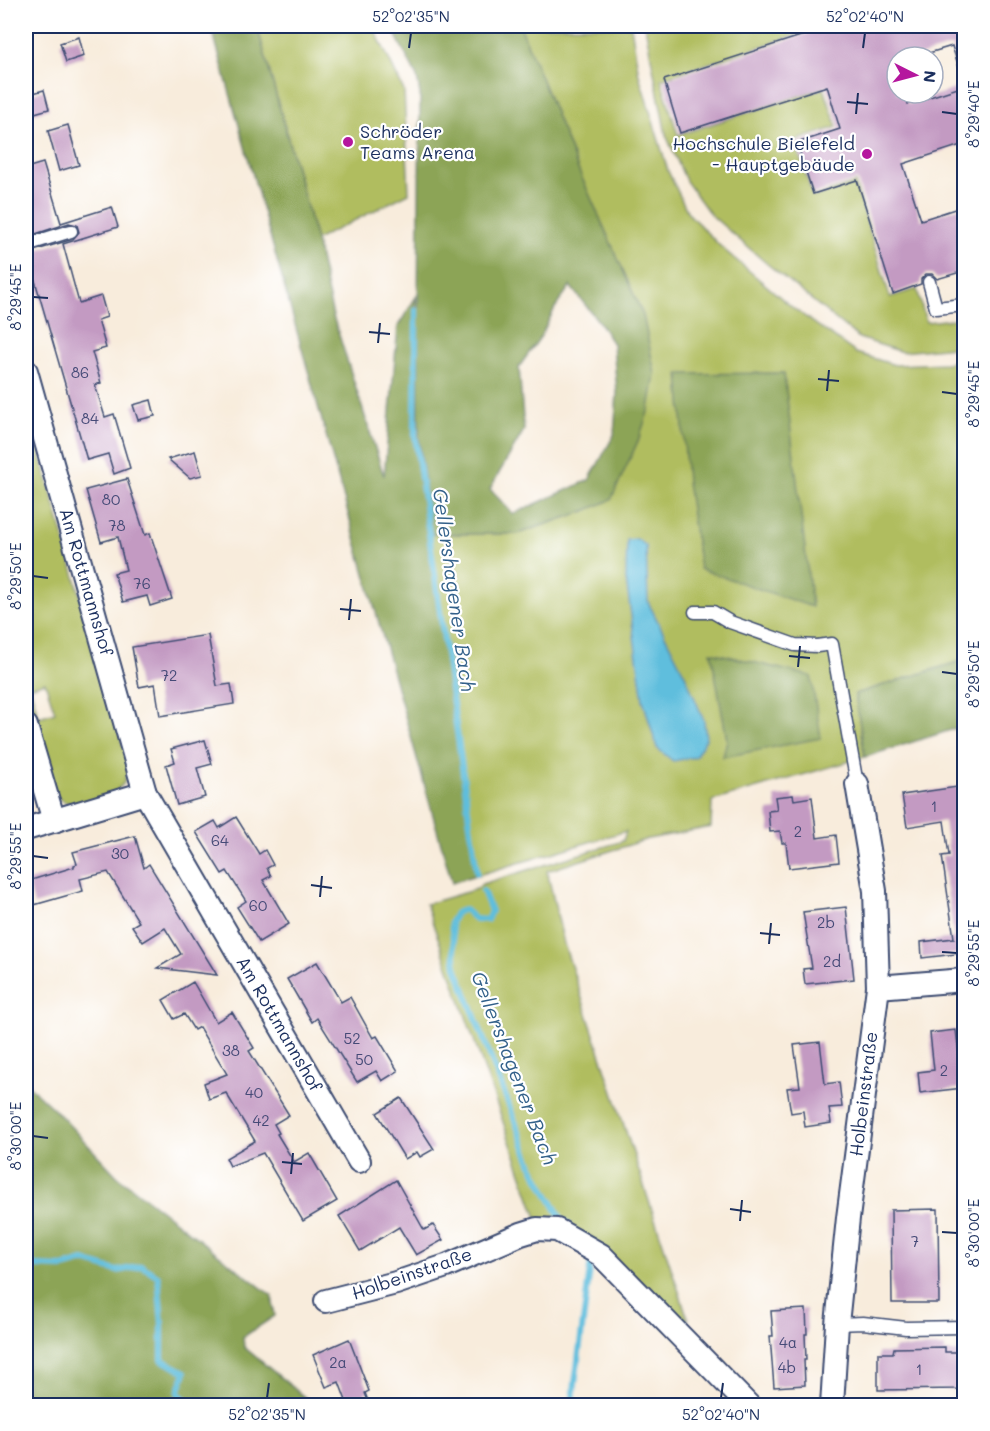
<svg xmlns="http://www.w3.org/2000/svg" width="990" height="1431" font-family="Mali,sans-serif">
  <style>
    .green { fill: #b0bd5f; stroke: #66765e; stroke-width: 1.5; fill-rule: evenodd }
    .forest { fill: #8ca456; stroke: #546a5a; stroke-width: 1.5; fill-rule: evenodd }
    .water { fill: #5fbedd; stroke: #3d769e; stroke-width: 1.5 }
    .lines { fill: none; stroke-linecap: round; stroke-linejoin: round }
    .stream { stroke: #5fbedd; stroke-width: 6 }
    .building { fill: #c39ac2 }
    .service-casing { stroke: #3c4b71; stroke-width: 15 }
    .minor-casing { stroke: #3c4b71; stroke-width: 26 }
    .service { stroke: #fff; stroke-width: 12 }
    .minor { stroke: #fff; stroke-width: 22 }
    .ticks { fill: none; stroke: #1b2f5e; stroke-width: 2 }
    .poi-dot { fill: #b5179e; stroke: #fff; stroke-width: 2 }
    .labels { text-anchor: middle; stroke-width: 4.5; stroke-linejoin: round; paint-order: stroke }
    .number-label { font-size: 15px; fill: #454a77 }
    .poi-label { font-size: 18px; fill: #1b2f5e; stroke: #fff; text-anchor: start }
    .street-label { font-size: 18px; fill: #1b2f5e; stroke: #fff }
    .water-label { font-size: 20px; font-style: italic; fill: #33618a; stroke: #fff }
    .neatline { fill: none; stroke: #1b2f5e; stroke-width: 2 }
    .ticks-label { font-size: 15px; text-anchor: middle; fill: #1b2f5e }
  </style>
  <rect width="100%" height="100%" fill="#fff"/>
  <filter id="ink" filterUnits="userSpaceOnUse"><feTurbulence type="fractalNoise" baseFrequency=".0167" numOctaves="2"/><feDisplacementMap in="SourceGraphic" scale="12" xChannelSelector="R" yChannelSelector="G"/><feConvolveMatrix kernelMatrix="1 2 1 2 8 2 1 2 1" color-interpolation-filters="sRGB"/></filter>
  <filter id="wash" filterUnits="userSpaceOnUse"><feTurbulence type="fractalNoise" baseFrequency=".008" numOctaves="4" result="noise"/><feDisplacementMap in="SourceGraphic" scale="24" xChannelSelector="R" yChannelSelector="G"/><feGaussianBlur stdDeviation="1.35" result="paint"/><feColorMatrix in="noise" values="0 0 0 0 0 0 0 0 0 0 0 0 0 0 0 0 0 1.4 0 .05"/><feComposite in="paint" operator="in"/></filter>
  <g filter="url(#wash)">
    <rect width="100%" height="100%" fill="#f8ecdc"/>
    <g class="green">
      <path d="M257,26H373L404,91L409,193L316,240Z"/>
      <path d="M520,26H631L639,75L668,171L688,213L722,248L793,308L856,353L895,365L946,363L964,359V660L855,694L865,757L712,801L711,827L648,839L547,871L564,944L688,1319L668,1330L595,1262L538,1221L426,904L477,889L482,884L623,841L626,831L478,875L431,534H517L585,511L638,441L578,169Z"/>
      <path d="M645,26H804L805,32L661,79L678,135L824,88L837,127L795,141L813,197L855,183L890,297L917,289L926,322L964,318V346L902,352L859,338L766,263L710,214L686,181L666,135Z"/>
      <path d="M26,404L129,767L124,783L112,795L79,805L64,802L54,795L26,702ZM45,682L55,712L39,717L30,687Z"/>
    </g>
    <g class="forest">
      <path d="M211,26H257L316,240L333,316L384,476L398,326L416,297L413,436L476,875L452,883Z"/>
      <path d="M391,26H520L578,169L643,315L655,374L649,409L638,441L611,500L585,511L517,534H431L419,439L418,310L420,94L417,77ZM570,286L599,322L613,344L617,393L614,435L589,480L513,514L490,489L524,430L519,367L541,336L555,308Z"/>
      <path d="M784,373L812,607L700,569L687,482L679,374Z"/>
      <path d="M711,652L811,676L821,738L723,757L727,740Z"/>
      <path d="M964,660V726L865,757L855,694Z"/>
      <path d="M26,1083L61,1116L117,1176L272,1296L275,1316L243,1337L244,1347L314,1405H26Z"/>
    </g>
    <path class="water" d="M637,539L646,546L648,602L686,677L704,721L706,739L695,757L673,761L657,748L643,700L626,579L627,540Z"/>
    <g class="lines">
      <g class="stream">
        <path d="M416,310L415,435L477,873"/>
        <path d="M483,891L491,911L487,920L475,919L464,909L456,913L451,922L456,967L533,1168L562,1220L568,1224"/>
        <path d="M26,1263L36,1266L63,1267L84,1261L117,1271L142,1266L158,1276L162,1324V1360L185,1372L178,1393L193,1406"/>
        <path d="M575,1406L573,1398L591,1261"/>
      </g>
    </g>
    <g id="blocks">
      <g class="building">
        <path d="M807,26H964V73L961,74L952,46L916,57H897V93H905L908,104L964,86V144L903,164L921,220L964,206V271L937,279L932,274H926L921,279V284L893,294L857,180L813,194L797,143L840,129L827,86L680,133L664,80L810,33Z"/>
        <path d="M79,37L84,56L66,62L60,43Z"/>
        <path d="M44,90L49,109L31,114L26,95Z"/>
        <path d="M68,125L79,165L59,171L48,131Z"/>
        <path d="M43,163L61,223L112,207L118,227L63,244L79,303L101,296L107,317L98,320L106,348L92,352L101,383L95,385L105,417L114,414L130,468L114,474L108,454L87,460L27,253L73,239L79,232L77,225L69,223L26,237V168Z"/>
        <path d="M151,400L155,416L138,420L133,405Z"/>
        <path d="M195,451L202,475L190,478L168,459Z"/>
        <path d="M127,479L145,535L150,533L172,599L150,606L147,596L123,602L114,573L126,570L118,537L101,542L86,490Z"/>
        <path d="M208,635L217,686L231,684L234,704L160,716L155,684L139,687L132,647Z"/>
        <path d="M205,740L212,764L197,768L205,797L177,805L166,765L175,762L171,749Z"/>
        <path d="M964,786V953L922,958L921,942L954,938L942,856L949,855L944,821L907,827L902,795Z"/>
        <path d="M793,795L794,800L812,797L817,838L836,835L839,862L789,868L786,843H782L780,831L770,832L768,811L777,810L775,797Z"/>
        <path d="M236,817L259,854L265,850L273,865L267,868L271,876L263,880L289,924L259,942L237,907L246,901L227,871L222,874L196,832L215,821L219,828Z"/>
        <path d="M135,836L144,868L149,864L217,975L157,968L181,954L165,928L143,942L132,926L139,922L108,872L80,879L83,891L34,905L28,881L74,867V865L77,864L73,852Z"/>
        <path d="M846,907L854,979L805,984L803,969L812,968L803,912Z"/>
        <path d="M317,962L341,1002L350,997L373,1038L377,1036L398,1071L382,1081L376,1071L357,1082L317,1018L312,1022L287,979Z"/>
        <path d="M193,982L216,1022L232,1012L254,1048L249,1051L289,1115L274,1124L279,1133L277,1134L294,1162L309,1153L337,1201L303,1221L263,1153L230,1166L226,1158L255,1141L226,1093L209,1099L204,1083L227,1074L199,1027L194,1030L184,1014L174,1019L163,1000Z"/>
        <path d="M956,1030L963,1088L920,1093L918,1072L934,1070L930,1033Z"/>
        <path d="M820,1042L825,1084L839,1082L842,1107L829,1108L831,1123L805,1127L803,1111L791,1113L787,1088L800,1087L794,1045Z"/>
        <path d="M401,1098L434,1149L420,1157L417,1152L405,1159L377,1113Z"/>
        <path d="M396,1180L424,1230L433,1225L443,1240L416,1255L399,1227L360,1251L339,1216Z"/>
        <path d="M938,1209L939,1303H892L891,1210Z"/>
        <path d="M806,1309L807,1334H805L806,1360H804L805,1385L774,1387L770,1336H773L771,1311Z"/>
        <path d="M349,1339L369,1391L365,1393L370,1406H348L339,1382L326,1387L313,1355Z"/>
        <path d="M945,1347V1352H961V1389L878,1390V1353H893L894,1348Z"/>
      </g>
    </g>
  </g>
  <g filter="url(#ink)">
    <use href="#blocks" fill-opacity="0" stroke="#3c4b71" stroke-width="1.5"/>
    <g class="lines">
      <g class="service-casing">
        <g id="service">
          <path d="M26,245L71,231"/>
          <path d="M929,282L936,308L964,305"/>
          <path d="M695,612H713L730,622L795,645L817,646L832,644L857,784"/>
          <path d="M837,1324L863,1323L906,1328L964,1327"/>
        </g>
      </g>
      <g class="minor-casing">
        <g id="minor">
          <path d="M26,371L145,793L359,1161"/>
          <path d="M26,726L54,821"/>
          <path d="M26,829L145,793"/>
          <path d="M878,987L964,980"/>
          <path d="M326,1301L396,1283L446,1266L521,1234L537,1229L557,1230L601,1255L749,1406"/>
          <path d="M832,1406L837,1324L848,1218L878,987L875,891L857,784"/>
        </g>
      </g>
      <use href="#service" class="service"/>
      <use href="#minor" class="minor"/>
    </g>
  </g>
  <path class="ticks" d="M409,48L411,33M863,48L865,33M847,102L868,104M942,112L957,114M856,114L858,93M33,297L48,298M369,332L390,334M378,343L380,323M818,379L839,381M827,391L829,370M942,392L957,394M33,576L48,578M340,609L361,611M349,620L351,599M789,656L810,658M798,667L800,646M942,672L957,674M33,856L48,858M311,885L332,888M320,897L322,876M760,933L780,935M769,944L771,923M942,952L957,953M33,1136L48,1138M282,1162L302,1164M291,1174L293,1153M730,1209L751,1212M740,1221L742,1200M942,1232L957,1233M267,1398L269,1383M721,1398L723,1383"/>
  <g class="poi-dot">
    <circle cx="348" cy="142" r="6"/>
    <circle cx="867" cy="154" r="6"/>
  </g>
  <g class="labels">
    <g class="number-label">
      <text x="80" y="378">86</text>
      <text x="90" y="424">84</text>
      <text x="111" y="505">80</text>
      <text x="117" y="531">78</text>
      <text x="142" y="589">76</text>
      <text x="169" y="681">72</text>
      <text x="934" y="812">1</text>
      <text x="798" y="837">2</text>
      <text x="220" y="846">64</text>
      <text x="120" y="859">30</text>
      <text x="258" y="911">60</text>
      <text x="826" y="928">2b</text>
      <text x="832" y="967">2d</text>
      <text x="352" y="1044">52</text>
      <text x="231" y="1056">38</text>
      <text x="364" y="1065">50</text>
      <text x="944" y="1076">2</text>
      <text x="254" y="1098">40</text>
      <text x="261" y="1126">42</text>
      <text x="915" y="1247">7</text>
      <text x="788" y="1348">4a</text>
      <text x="338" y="1368">2a</text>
      <text x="787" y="1373">4b</text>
      <text x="919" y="1375">1</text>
    </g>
    <g class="poi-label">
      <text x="360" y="138">Schröder<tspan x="360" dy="21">Teams Arena</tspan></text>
      <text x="855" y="150" text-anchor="end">Hochschule Bielefeld<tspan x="855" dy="21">- Hauptgebäude</tspan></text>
    </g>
    <g class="street-label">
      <text transform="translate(86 582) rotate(74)" y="6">Am Rottmannshof</text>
      <text transform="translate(279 1024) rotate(60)" y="6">Am Rottmannshof</text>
      <text transform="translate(864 1094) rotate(-83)" y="6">Holbeinstraße</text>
      <text transform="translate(412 1274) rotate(-19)" y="6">Holbeinstraße</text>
    </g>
    <g class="water-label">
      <text transform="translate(454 590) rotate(82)" y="7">Gellershagener Bach</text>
      <text transform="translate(514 1068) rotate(69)" y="7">Gellershagener Bach</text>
    </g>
  </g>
  <rect width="990" height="1431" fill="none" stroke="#fff" stroke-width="66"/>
  <g transform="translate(915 75) rotate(96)"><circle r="28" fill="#ffffff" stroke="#a4acbf" stroke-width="1.5"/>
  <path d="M0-4.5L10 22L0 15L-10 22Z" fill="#b5179e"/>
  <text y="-9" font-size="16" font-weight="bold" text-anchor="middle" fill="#1b2f5e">N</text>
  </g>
  <rect x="33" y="33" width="924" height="1365" class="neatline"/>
  <g class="ticks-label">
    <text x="411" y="22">52°02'35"N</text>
    <text x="865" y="22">52°02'40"N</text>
    <text transform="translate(974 114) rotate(-90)" y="5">8°29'40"E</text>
    <text transform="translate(16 297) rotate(-90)" y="5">8°29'45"E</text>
    <text transform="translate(974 394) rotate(-90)" y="5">8°29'45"E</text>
    <text transform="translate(16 576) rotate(-90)" y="5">8°29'50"E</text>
    <text transform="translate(974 674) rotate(-90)" y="5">8°29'50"E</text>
    <text transform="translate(16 856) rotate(-90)" y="5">8°29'55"E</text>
    <text transform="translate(974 953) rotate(-90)" y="5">8°29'55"E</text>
    <text transform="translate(16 1136) rotate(-90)" y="5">8°30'00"E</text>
    <text transform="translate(974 1233) rotate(-90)" y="5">8°30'00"E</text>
    <text x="267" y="1420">52°02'35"N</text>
    <text x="721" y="1420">52°02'40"N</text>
  </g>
</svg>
